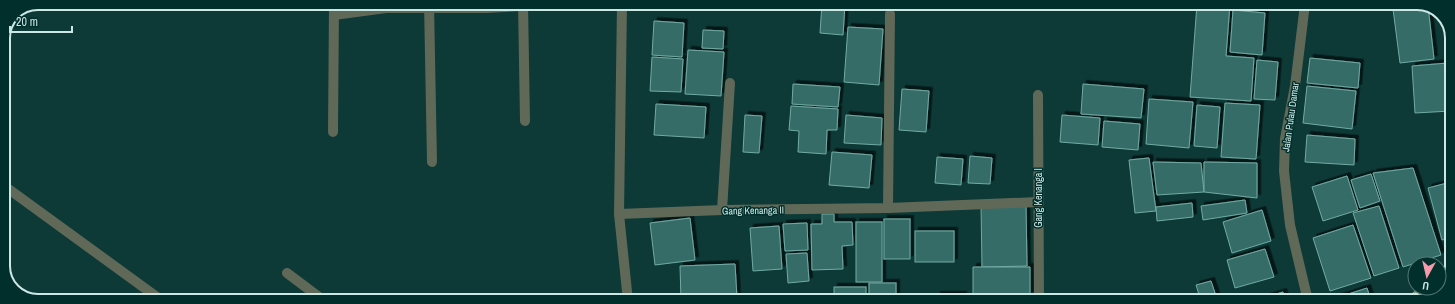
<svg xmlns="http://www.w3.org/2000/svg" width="1455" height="304" font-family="'Archivo Narrow',sans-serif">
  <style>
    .building { fill: #356c67; stroke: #72aaa4; filter: url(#shadow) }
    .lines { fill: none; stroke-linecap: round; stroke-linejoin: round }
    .minor { stroke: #606858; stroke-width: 10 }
    .major { stroke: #8e9d7c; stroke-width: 10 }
    .labels { text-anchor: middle; stroke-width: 3; stroke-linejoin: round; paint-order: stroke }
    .street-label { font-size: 10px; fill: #cce8e5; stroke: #002f2c }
    .rim { fill: none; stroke: #cce8e5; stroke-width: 2 }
  </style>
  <defs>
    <filter id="shadow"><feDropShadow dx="3.5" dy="-3.5" stdDeviation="0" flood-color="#0009"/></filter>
  </defs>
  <rect width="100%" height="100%" fill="#0d3936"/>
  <g class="building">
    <path d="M647,3H687L686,6Z"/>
    <path d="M688,3H724L723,10L688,8Z"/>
    <path d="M822,3L845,4L843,35L820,33Z"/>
    <path d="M1197,4H1230L1226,56L1254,58L1251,101L1190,97Z"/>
    <path d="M1426,5L1428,6L1434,59L1400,63L1393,9Z"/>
    <path d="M1233,10L1265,13L1262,55L1230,52Z"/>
    <path d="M654,21L684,23L682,57L652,55Z"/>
    <path d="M848,27L883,29L879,85L844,82Z"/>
    <path d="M703,30L724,31L723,49L702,48Z"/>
    <path d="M688,50L724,52L721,96L685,94Z"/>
    <path d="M652,57L683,59L681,92L650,91Z"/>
    <path d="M1310,58L1360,63L1358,88L1307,83Z"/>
    <path d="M1257,60L1278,62L1275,100L1254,99Z"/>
    <path d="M1448,63L1451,111L1415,113L1412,66Z"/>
    <path d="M793,84L840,87L838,107L792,104Z"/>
    <path d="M1083,84L1144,89L1141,118L1081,114Z"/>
    <path d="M1307,86L1356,91L1352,129L1303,123Z"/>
    <path d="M902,89L929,91L926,132L899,130Z"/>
    <path d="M1149,99L1193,102L1189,148L1146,144Z"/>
    <path d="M1225,103L1260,105L1256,159L1221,157Z"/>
    <path d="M656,104L706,107L704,138L654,135Z"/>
    <path d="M1197,105L1220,107L1217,148L1194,146Z"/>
    <path d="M791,106L838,109L837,130H827L826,154L798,152L799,131L789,130Z"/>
    <path d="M745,115L762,116L759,153L743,152Z"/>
    <path d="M846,115L882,118L881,145L844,143Z"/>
    <path d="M1062,115L1100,118L1098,145L1060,142Z"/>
    <path d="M1104,121L1140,124L1138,150L1102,147Z"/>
    <path d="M1307,135L1355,139L1354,165L1305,162Z"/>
    <path d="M832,152L872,155L869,188L829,185Z"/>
    <path d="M970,156L992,158L990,184L968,183Z"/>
    <path d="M937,157L963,159L961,185L935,183Z"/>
    <path d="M1149,158L1156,211L1135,213L1129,160Z"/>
    <path d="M1153,162L1201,163L1204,192L1157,195Z"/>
    <path d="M1204,162L1257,163V198L1204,192Z"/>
    <path d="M1413,168L1441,255L1403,267L1373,173Z"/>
    <path d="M1371,174L1380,201L1360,208L1351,180Z"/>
    <path d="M1347,176L1358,210L1323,221L1312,187Z"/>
    <path d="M1451,182V238L1442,240L1428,188Z"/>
    <path d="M1245,200L1247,213L1203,220L1201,206Z"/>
    <path d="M1192,203L1193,217L1157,221L1156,207Z"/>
    <path d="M981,205H1026L1027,266L982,267Z"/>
    <path d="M1379,206L1399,268L1374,276L1353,213Z"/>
    <path d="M1262,210L1271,241L1232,253L1223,222Z"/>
    <path d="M822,214H834V222H852L853,245L842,246L843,269L812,270L811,224H822Z"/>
    <path d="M690,218L695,260L655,265L650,223Z"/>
    <rect x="884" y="219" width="26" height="40"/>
    <rect x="856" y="222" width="26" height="60"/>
    <path d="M807,223L808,250L785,251L783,224Z"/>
    <path d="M1353,225L1371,278L1330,291L1313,238Z"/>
    <path d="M779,226L782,269L753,271L750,228Z"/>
    <rect x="915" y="231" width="39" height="31"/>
    <path d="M1265,249L1274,277L1235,288L1227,260Z"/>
    <path d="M807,253L809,281L788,283L786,254Z"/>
    <path d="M735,264L737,298L681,300L680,266Z"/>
    <path d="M973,267H1030V295H1002V301H973Z"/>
    <path d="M1211,281L1217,299L1212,301H1201L1196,285Z"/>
    <rect x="869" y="283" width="27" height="18"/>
    <rect x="834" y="287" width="32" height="14"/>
    <path d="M1367,288L1371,301H1337L1336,298Z"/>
    <path d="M1283,292L1286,301H1254Z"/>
    <rect x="937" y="295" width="26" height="6"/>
  </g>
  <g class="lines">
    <g class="minor">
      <path d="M429,3L432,162"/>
      <path d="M523,3L525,121"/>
      <path d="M622,3L619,214L628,301"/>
      <path d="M1305,4L1295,86L1285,139L1284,171L1290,225L1308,301"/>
      <path d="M334,15L386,8H487L578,3"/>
      <path d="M1038,95L1039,301"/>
      <path d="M333,132L334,3"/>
      <path d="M3,185L161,300"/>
      <path d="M888,208L890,14"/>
      <path d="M722,210L730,83"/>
      <path d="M619,214L722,210L888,208L1038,202"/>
      <path d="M287,273L323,300"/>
    </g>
    <g class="major">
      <path d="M1439,279L1451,269"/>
      <path d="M1410,301L1427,288"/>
    </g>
  </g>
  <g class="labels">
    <g class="street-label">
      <text transform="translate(1290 117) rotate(-82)" y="4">Jalan Pulau Damar</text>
      <text transform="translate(1038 198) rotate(-90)" y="4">Gang Kenanga I</text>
      <text transform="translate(753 210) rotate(-1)" y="4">Gang Kenanga II</text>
    </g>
  </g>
  <path d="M0 0H1455V304H0ZM38 10H1417A28 28 0 0 1 1445 38V266A28 28 0 0 1 1417 294H38A28 28 0 0 1 10 266V38A28 28 0 0 1 38 10Z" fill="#002f2c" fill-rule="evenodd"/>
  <path class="rim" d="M38 10H1417A28 28 0 0 1 1445 38V266A28 28 0 0 1 1417 294H38A28 28 0 0 1 10 266V38A28 28 0 0 1 38 10Z"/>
  <g transform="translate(1427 276) rotate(188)"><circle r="19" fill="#002f2c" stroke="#527976"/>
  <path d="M0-3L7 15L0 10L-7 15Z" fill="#f39aab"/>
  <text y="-6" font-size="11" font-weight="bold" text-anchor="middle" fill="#cce8e5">U</text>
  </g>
  <path d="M10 26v6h62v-6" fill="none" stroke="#cce8e5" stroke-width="2"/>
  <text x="16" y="26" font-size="12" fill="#cce8e5" stroke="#002f2c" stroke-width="3" paint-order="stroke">20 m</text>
</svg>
